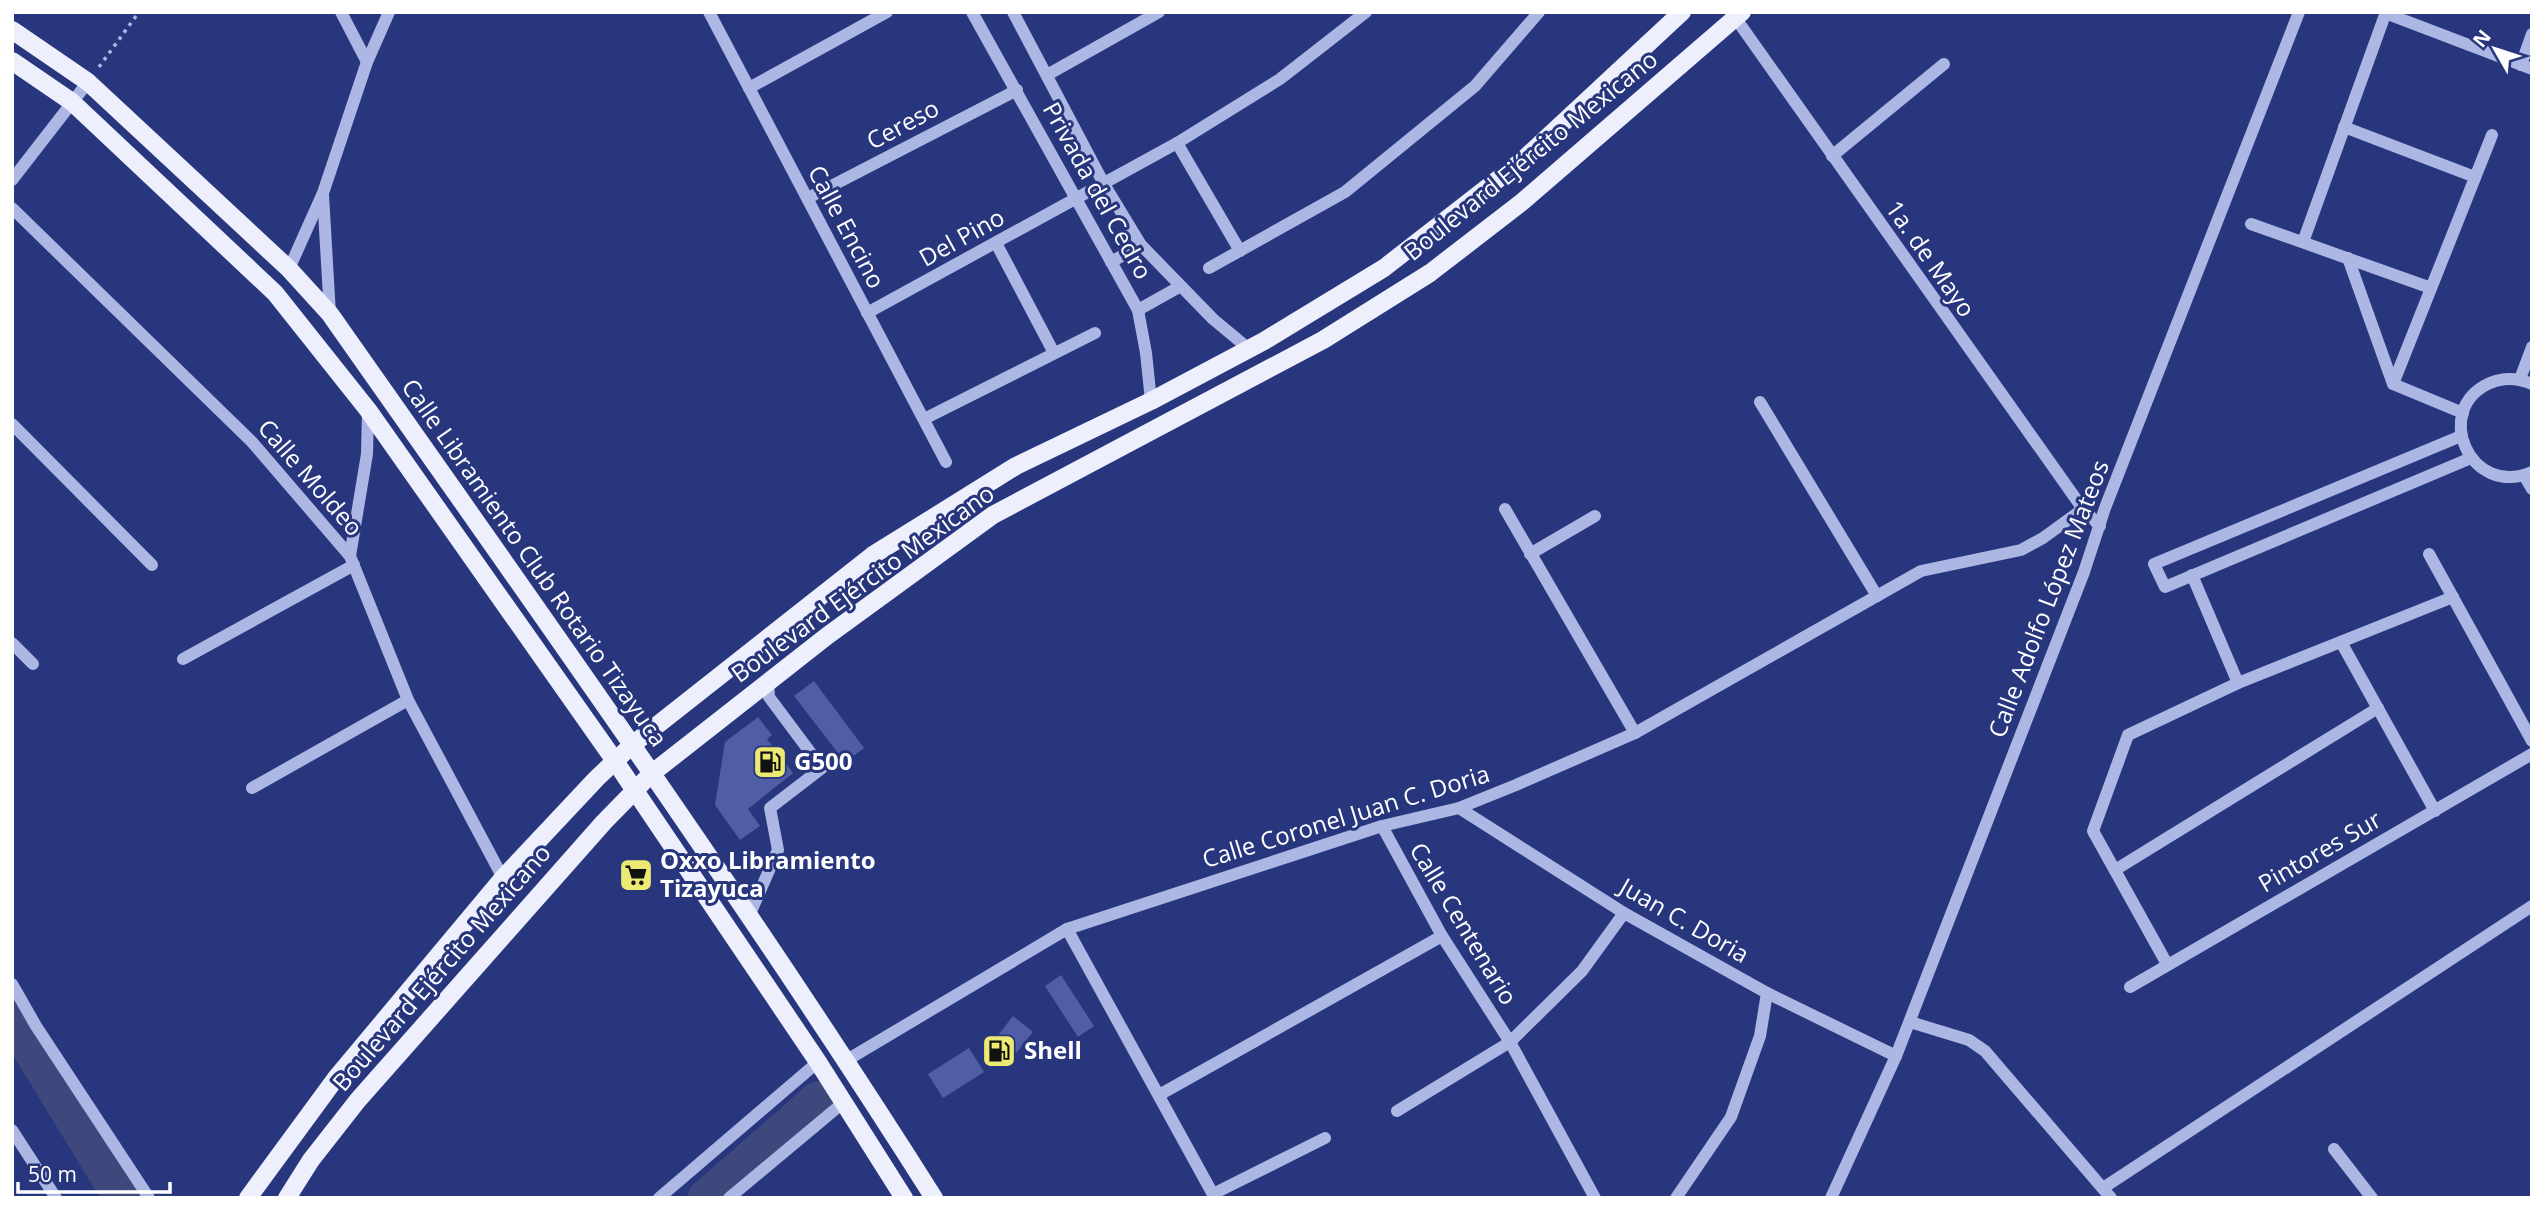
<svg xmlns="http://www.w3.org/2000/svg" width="2544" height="1210" font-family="'Open Sans',sans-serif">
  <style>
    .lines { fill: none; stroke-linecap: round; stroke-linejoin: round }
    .river { stroke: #3e487d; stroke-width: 37 }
    .building { fill: #505fa5 }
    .path { stroke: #adb7e4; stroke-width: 3.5; stroke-dasharray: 3.5 5; stroke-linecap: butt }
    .minor { stroke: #adb7e4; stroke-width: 12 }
    .major { stroke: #edeffd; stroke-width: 18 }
    .labels { text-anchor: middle; stroke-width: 6; stroke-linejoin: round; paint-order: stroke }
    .street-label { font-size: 24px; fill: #fff; stroke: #28367d }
    .poi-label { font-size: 24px; font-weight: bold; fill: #fff; stroke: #28367d; text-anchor: start }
  </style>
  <rect width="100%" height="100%" fill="#28367d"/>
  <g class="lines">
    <g class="river">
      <path d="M12,1018L122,1198"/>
      <path d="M706,1198L818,1100"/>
    </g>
  </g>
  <g class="building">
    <path d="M814,681L864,748L845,762L794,696Z"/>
    <path d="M758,717L772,735L767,739L793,773L748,809L760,826L740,840L715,805L725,742Z"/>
    <path d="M1061,975L1094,1026L1078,1037L1045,986Z"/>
    <path d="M1013,1016L1033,1032L1016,1053L996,1038Z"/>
    <path d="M969,1048L984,1072L943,1098L928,1074Z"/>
  </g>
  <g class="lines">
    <path class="path" d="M99,67L139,12"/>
    <g class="minor">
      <path d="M341,12L367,62"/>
      <path d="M709,12L946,462"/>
      <path d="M972,12L1138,310L1146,353L1151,401"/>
      <path d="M1013,12L1104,184L1141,245L1213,319L1249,349"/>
      <path d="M1732,13L2083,509L2100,526"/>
      <path d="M2385,13L2532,69"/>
      <path d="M2521,65L2532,34"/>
      <path d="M1047,75L1159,12"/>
      <path d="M749,88L887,12"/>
      <path d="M2344,127L2475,177"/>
      <path d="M1177,143L1240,251"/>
      <path d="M1832,156L1944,64"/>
      <path d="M12,180L88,82"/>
      <path d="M323,195L330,314"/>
      <path d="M808,198L1017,90"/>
      <path d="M12,208L252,442L350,556L408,700L503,878"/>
      <path d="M2251,224L2431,288"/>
      <path d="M2303,242L2386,12"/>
      <path d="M996,243L1054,353"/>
      <path d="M2348,258L2393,384L2463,413"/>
      <path d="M1111,262L1141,245"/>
      <path d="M1209,268L1345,192L1475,86L1539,12"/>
      <path d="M289,269L323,193L367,62L389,12"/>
      <path d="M1138,310L1179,287"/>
      <path d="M867,313L1177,143L1280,79L1366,12"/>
      <path d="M2520,379L2532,347"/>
      <path d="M2393,384L2492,135"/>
      <path d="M2532,384C2518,378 2504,377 2490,383C2431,409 2470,499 2532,472"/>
      <path d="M1760,402L1877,596"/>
      <path d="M924,419L1095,333"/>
      <path d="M12,424L152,565"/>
      <path d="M2461,436L2154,564L2165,587L2471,458"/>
      <path d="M2524,475L2532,489"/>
      <path d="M1505,509L1635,733"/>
      <path d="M1530,554L1595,516"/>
      <path d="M2429,554L2532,741"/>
      <path d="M350,556L367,454L368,411"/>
      <path d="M2192,575L2238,683"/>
      <path d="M2341,642L2435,811"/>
      <path d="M12,643L33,664"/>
      <path d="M183,659L354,565"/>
      <path d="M252,788L408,700"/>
      <path d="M1459,808L1624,913L1767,993L1896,1056"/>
      <path d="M1382,826L1442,936L1510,1042L1595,1198"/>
      <path d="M2115,870L2378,708"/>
      <path d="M749,916L778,850L770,808L822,768L769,697L768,682"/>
      <path d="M1067,929L1215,1198"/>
      <path d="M2167,964L2093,831L2128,735L2238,683L2453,597"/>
      <path d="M12,984L36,1026L149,1198"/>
      <path d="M2130,987L2532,754"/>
      <path d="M1910,1022L1969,1040L1985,1051L2111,1198"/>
      <path d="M847,1060L1067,929L1382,826L1459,808L1516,785L1635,733L1921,571L2021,550L2043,538L2083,509"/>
      <path d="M1159,1095L1442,936"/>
      <path d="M1397,1111L1510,1042L1582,971L1624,913"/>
      <path d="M12,1130L56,1198"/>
      <path d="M2334,1149L2372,1198"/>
      <path d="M2103,1188L2532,906"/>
      <path d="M1213,1194L1325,1138"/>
      <path d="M659,1198L818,1062"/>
      <path d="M729,1198L844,1102"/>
      <path d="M1676,1198L1731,1117L1760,1036L1767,993"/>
      <path d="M1831,1198L1896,1056L2084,572L2105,508L2299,12"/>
    </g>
    <g class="major">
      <path d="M12,30L88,82L289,269L330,314C535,606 743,896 934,1198"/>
      <path d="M12,61L72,102L275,293L368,410L615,761L818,1062L904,1198"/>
      <path d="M248,1198L336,1078L503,878L597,778L632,745L873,555L1016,466L1151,401L1264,341L1384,268L1524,159L1682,12"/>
      <path d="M287,1198L311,1160L358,1100L604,822L651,774L827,636L993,515L1323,340L1430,273L1522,202L1742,12"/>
    </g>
  </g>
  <defs>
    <g id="fuel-square" transform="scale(1.75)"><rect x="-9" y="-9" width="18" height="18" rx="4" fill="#ecea73" stroke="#28367d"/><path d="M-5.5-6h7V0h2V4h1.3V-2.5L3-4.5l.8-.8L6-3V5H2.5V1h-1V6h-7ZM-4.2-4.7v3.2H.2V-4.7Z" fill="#111"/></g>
    <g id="supermarket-square" transform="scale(1.75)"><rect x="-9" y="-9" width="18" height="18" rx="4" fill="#ecea73" stroke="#28367d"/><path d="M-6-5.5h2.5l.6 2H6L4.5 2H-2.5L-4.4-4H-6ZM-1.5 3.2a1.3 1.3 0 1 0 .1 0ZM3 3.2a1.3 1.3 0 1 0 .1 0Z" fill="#111"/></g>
  </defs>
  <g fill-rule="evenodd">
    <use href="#fuel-square" x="770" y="762"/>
    <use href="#supermarket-square" x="636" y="875"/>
    <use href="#fuel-square" x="999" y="1051"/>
  </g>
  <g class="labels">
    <g class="street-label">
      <text transform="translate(903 125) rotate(-28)" y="8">Cereso</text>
      <text transform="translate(1531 156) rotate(-39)" y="8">Boulevard Ejército Mexicano</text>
      <text transform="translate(1097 191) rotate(61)" y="8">Privada del Cedro</text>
      <text transform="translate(846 227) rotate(62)" y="8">Calle Encino</text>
      <text transform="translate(962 238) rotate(-29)" y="8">Del Pino</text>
      <text transform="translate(1930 259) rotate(55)" y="8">1a. de Mayo</text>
      <text transform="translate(310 478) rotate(49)" y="8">Calle Moldeo</text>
      <text transform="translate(534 563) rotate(55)" y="8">Calle Libramiento Club Rotario Tizayuca</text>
      <text transform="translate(863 584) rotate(-36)" y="8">Boulevard Ejército Mexicano</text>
      <text transform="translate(2049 599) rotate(-69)" y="8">Calle Adolfo López Mateos</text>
      <text transform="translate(1346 817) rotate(-17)" y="8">Calle Coronel Juan C. Doria</text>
      <text transform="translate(2320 852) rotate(-30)" y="8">Pintores Sur</text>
      <text transform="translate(1684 921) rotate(30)" y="8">Juan C. Doria</text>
      <text transform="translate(1463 924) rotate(59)" y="8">Calle Centenario</text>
      <text transform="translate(442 968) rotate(-49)" y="8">Boulevard Ejército Mexicano</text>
    </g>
    <g class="poi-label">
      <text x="794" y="770">G500</text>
      <text x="660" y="869">Oxxo Libramiento<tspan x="660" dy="28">Tizayuca</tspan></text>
      <text x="1024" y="1059">Shell</text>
    </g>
  </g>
  <rect width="2544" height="1210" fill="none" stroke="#ffffff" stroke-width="28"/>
  <g transform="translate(2495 49) rotate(309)" stroke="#28367d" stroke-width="5" paint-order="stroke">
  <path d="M0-5L12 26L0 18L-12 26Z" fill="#ffffff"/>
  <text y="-10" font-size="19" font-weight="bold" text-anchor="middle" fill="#ffffff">N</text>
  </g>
  <path d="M18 1182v10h152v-10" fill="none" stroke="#ffffff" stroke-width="3.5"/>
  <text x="28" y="1182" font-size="21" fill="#ffffff" stroke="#28367d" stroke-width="5" paint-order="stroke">50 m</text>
</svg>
